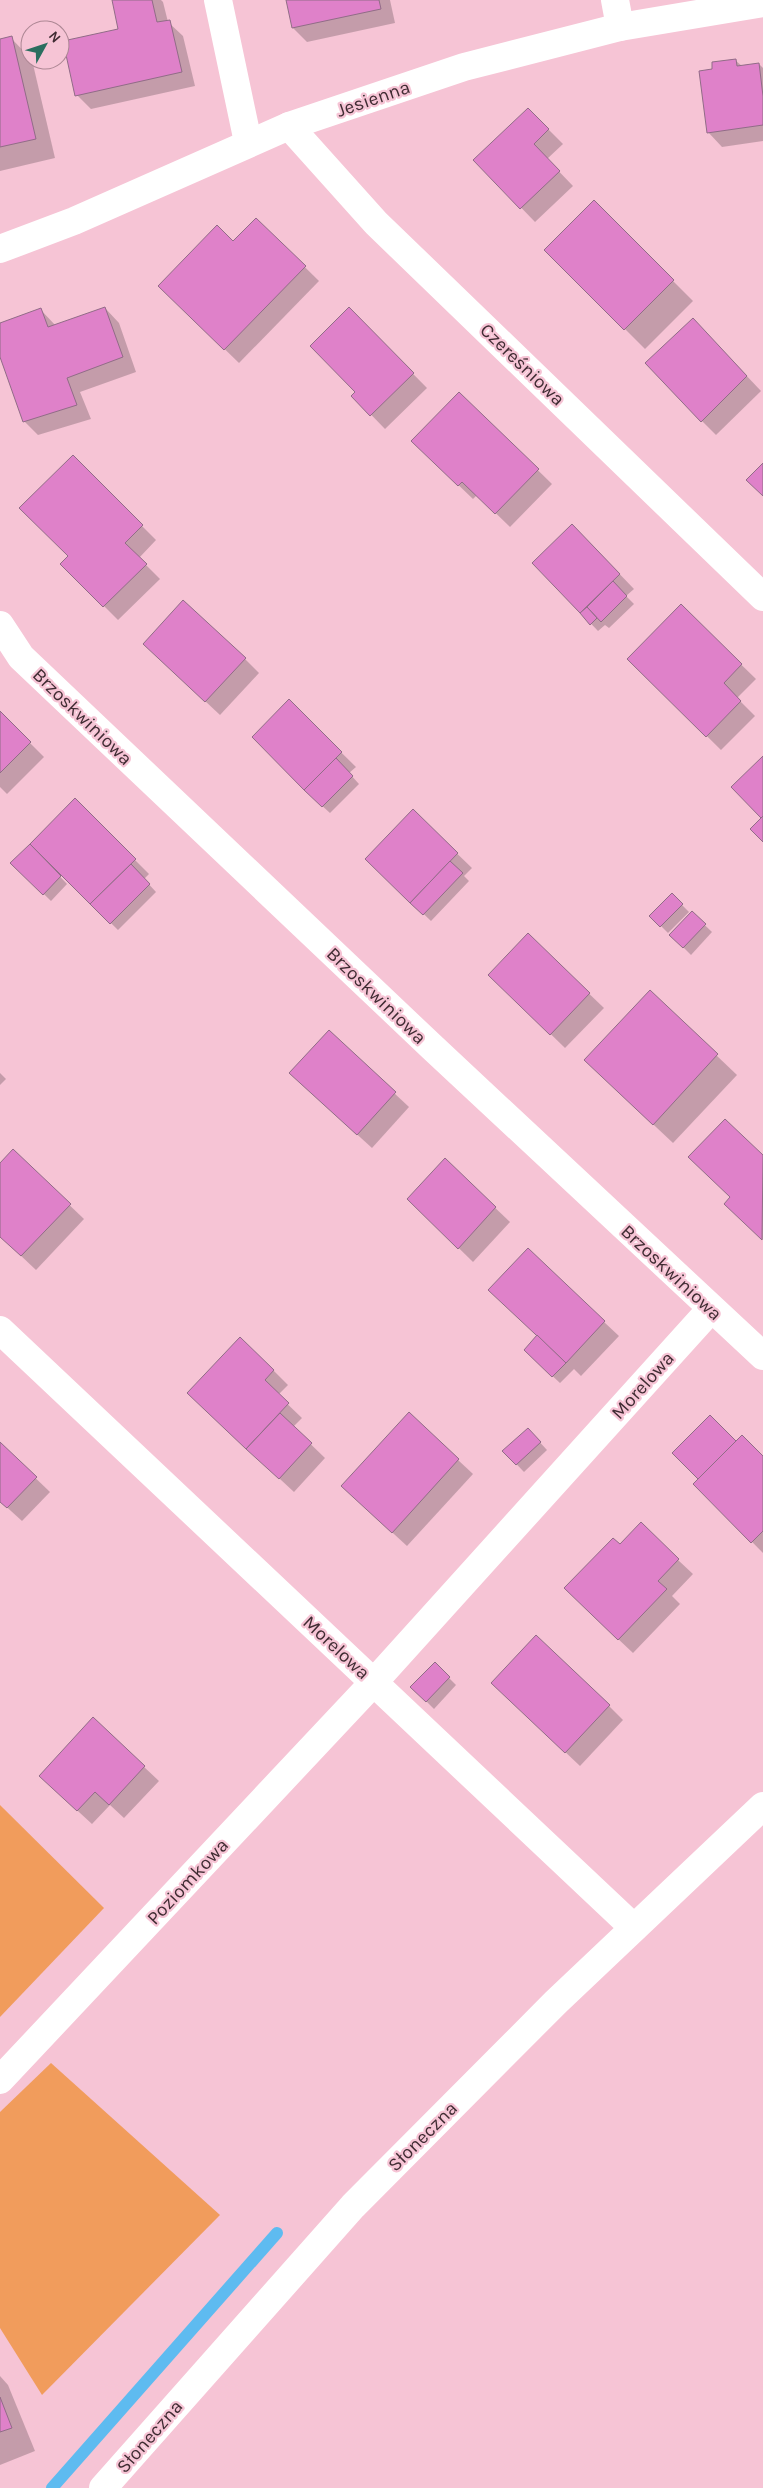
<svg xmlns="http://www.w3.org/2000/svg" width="763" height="2488" font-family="Karla,sans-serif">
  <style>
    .green { fill: #f19c5c }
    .shadow { fill: #0003 }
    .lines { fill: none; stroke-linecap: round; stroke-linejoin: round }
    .stream { stroke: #5ebbf0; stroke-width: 12 }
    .building { fill: #df81c9; stroke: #916c87 }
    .minor { stroke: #fff; stroke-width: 28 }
    .labels { text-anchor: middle; stroke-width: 4.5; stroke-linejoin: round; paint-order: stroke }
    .street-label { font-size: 19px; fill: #402c33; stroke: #f6c4d5 }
  </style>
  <rect width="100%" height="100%" fill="#f6c4d5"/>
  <g class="green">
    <path d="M0,1805L104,1908L0,2017Z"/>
    <path d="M51,2063L220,2215L42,2395L0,2328V2112Z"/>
  </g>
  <g class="shadow">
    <path d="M114,0H161L163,2L168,22L183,36L195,86L91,109L77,95L120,30Z"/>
    <path d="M287,0H390L395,23L307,42L293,28Z"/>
    <path d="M11,38L32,60L55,158L0,171V40Z"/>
    <path d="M735,60L742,66L759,64L763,68V141L722,147L708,132L713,70Z"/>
    <path d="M528,109L563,144L547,159L573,186L535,222L475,160Z"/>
    <path d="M594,202L693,301L645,349L546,250Z"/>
    <path d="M256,219L319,281L239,363L174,300Z"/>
    <path d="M105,308L119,323L136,372L80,392L91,419L38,435L24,421L0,353V324L40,309L56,326Z"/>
    <path d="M349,309L427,388L385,429L353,396L357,392Z"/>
    <path d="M707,334L761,391L716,435L702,421Z"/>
    <path d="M459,393L552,484L510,527L477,495L473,499L427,455Z"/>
    <path d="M73,457L156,540L139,558L160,579L118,620L62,564L69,556Z"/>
    <path d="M587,540L634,589L626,596L634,604L609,628L605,625L598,631L534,564Z"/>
    <path d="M681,606L756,679L737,698L755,716L721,750L629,659Z"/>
    <path d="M159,658L245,659L259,673L220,715Z"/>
    <path d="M289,701L356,767L349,773L359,784L330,813L319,803Z"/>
    <path d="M0,713L44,757L7,794L0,787Z"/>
    <path d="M75,800L149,874L144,879L156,892L118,930L34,847L33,848L67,884L51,901L12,863Z"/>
    <path d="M413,811L472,868L464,876L469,881L431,921L381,873Z"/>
    <path d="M672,895L689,912L668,933L651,916Z"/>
    <path d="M692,913L712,932L691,955L671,935Z"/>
    <path d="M528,935L604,1008L565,1048L490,975Z"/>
    <path d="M650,992L737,1075L673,1143L606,1080Z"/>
    <path d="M329,1032L409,1107L372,1148L305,1087Z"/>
    <path d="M0,1073L6,1079L0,1085Z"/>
    <path d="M725,1120L763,1157V1240L740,1218L732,1197Z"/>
    <path d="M13,1151L84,1219L36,1270L0,1236V1164Z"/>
    <path d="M445,1160L510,1222L473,1262L423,1213Z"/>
    <path d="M604,1322L619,1336L581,1376L574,1369L560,1383L532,1357Z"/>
    <path d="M273,1370L288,1385L278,1395L302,1418L293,1427L325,1458L294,1492L203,1408Z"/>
    <path d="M409,1414L473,1474L407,1546L357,1500Z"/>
    <path d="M710,1417L736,1443L763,1458V1553L695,1484L699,1479L673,1453Z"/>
    <path d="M535,1437L547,1450L524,1472L504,1451Z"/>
    <path d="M0,1444L50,1492L22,1521L0,1501Z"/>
    <path d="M620,1546L678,1560L693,1574L672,1596L680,1604L633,1653L580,1603Z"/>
    <path d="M435,1664L456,1685L434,1709L419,1694Z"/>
    <path d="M507,1697L609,1706L623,1720L580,1766Z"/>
    <path d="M93,1719L159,1781L124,1818L110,1805L92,1824L55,1790Z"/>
    <path d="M0,2376L8,2385L35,2451L0,2465Z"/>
  </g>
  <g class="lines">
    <path class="stream" d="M52,2488L277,2233"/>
  </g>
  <g class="building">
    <path d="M112,0H152L157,22L170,20L182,72L75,96L63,41L118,29Z"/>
    <path d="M286,0H379L381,9L292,28Z"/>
    <path d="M12,36L36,139L0,147V39Z"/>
    <path d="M736,59L737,66L759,63L763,96V125L707,133L699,71L712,69V62Z"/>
    <path d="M528,108L549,129L534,144L560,171L520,209L473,160Z"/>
    <path d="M594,200L674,280L624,330L544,250Z"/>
    <path d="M256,218L306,266L224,350L158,286L217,225L233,241Z"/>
    <path d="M105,307L123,357L67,378L77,405L23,422L0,357V323L41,308L48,327Z"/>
    <path d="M349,307L414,373L370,416L351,396L355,392L310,346Z"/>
    <path d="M693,318L747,376L701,422L645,363Z"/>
    <path d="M459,392L539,469L495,514L462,482L458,486L411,441Z"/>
    <path d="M73,455L143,525L125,543L147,564L103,607L60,564L68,556L19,508Z"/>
    <path d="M763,463V496L746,480Z"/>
    <path d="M572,524L620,574L580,613L532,563Z"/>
    <path d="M613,581L627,596L601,622L587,607Z"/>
    <path d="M183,600L246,658L205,702L143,644Z"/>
    <path d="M681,604L742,664L724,683L741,701L706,737L627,659Z"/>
    <path d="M587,607L597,618L590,625L580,613Z"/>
    <path d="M289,699L342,752L304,790L252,737Z"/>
    <path d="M0,711L31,742L0,773Z"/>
    <path d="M763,756V816L761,818L731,787Z"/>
    <path d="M336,758L353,776L322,807L304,790Z"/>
    <path d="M75,798L136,859L90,904L30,844Z"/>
    <path d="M413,809L458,853L410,903L365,859Z"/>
    <path d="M763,816V842L750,829Z"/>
    <path d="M30,844L61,876L43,895L10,863Z"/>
    <path d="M450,861L463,873L423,915L410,903Z"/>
    <path d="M131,864L150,884L110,924L90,904Z"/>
    <path d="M672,893L683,904L660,927L649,916Z"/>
    <path d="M692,911L706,924L683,948L669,935Z"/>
    <path d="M528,933L590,993L550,1035L488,975Z"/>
    <path d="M650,990L718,1054L653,1125L584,1060Z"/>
    <path d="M329,1030L396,1092L357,1135L289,1073Z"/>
    <path d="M725,1119L763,1155L762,1240L724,1204L730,1197L688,1157Z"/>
    <path d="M13,1149L71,1204L21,1256L0,1237V1163Z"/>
    <path d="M445,1158L496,1207L458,1249L407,1199Z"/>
    <path d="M528,1248L605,1321L566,1363L488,1290Z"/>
    <path d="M537,1335L566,1363L552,1377L524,1350Z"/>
    <path d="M240,1337L274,1370L265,1380L289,1403L246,1449L187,1393Z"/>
    <path d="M409,1412L459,1459L392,1533L341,1486Z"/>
    <path d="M280,1413L312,1443L279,1479L246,1449Z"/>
    <path d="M710,1415L736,1441L698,1479L672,1453Z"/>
    <path d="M528,1428L541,1442L516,1465L502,1451Z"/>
    <path d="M742,1435L763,1456V1531L751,1543L693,1484Z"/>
    <path d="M0,1442L37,1477L7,1508L0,1502Z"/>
    <path d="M641,1522L679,1559L658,1581L667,1589L618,1640L564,1588L613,1538L620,1544Z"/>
    <path d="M536,1635L610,1705L565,1753L491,1683Z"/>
    <path d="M435,1662L450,1677L426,1702L410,1687Z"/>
    <path d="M93,1717L145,1766L109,1805L95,1792L77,1811L39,1776Z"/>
    <path d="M0,2397L12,2428L0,2432Z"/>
  </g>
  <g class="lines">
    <g class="minor">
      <path d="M218,0L248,142"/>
      <path d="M615,0L620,27"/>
      <path d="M289,126L376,223L763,597"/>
      <path d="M0,249L74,221L289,126L464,67L620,27L763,3"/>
      <path d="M0,625L21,657L432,1047L763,1356"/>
      <path d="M0,1330L634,1928"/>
      <path d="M0,2080L374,1682L711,1309"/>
      <path d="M103,2488L353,2206L556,2002L763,1806"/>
    </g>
  </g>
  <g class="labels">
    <g class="street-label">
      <text transform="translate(373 98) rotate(-19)" y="7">Jesienna</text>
      <text transform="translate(523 364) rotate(44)" y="7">Czereśniowa</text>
      <text transform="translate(83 716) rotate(44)" y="7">Brzoskwiniowa</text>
      <text transform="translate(377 995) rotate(44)" y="7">Brzoskwiniowa</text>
      <text transform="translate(672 1272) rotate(43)" y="7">Brzoskwiniowa</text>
      <text transform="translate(642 1385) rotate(-48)" y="7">Morelowa</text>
      <text transform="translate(337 1647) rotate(43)" y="7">Morelowa</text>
      <text transform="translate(187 1881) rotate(-47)" y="7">Poziomkowa</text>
      <text transform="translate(422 2136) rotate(-45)" y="7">Słoneczna</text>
      <text transform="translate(149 2436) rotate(-49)" y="7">Słoneczna</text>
    </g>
  </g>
  <g transform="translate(45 45) rotate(50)"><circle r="24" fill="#f6c4d5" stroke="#ad8794"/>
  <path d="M0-4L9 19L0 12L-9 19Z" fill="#2b6e5f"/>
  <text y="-8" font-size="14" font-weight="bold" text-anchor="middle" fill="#402c33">N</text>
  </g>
</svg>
